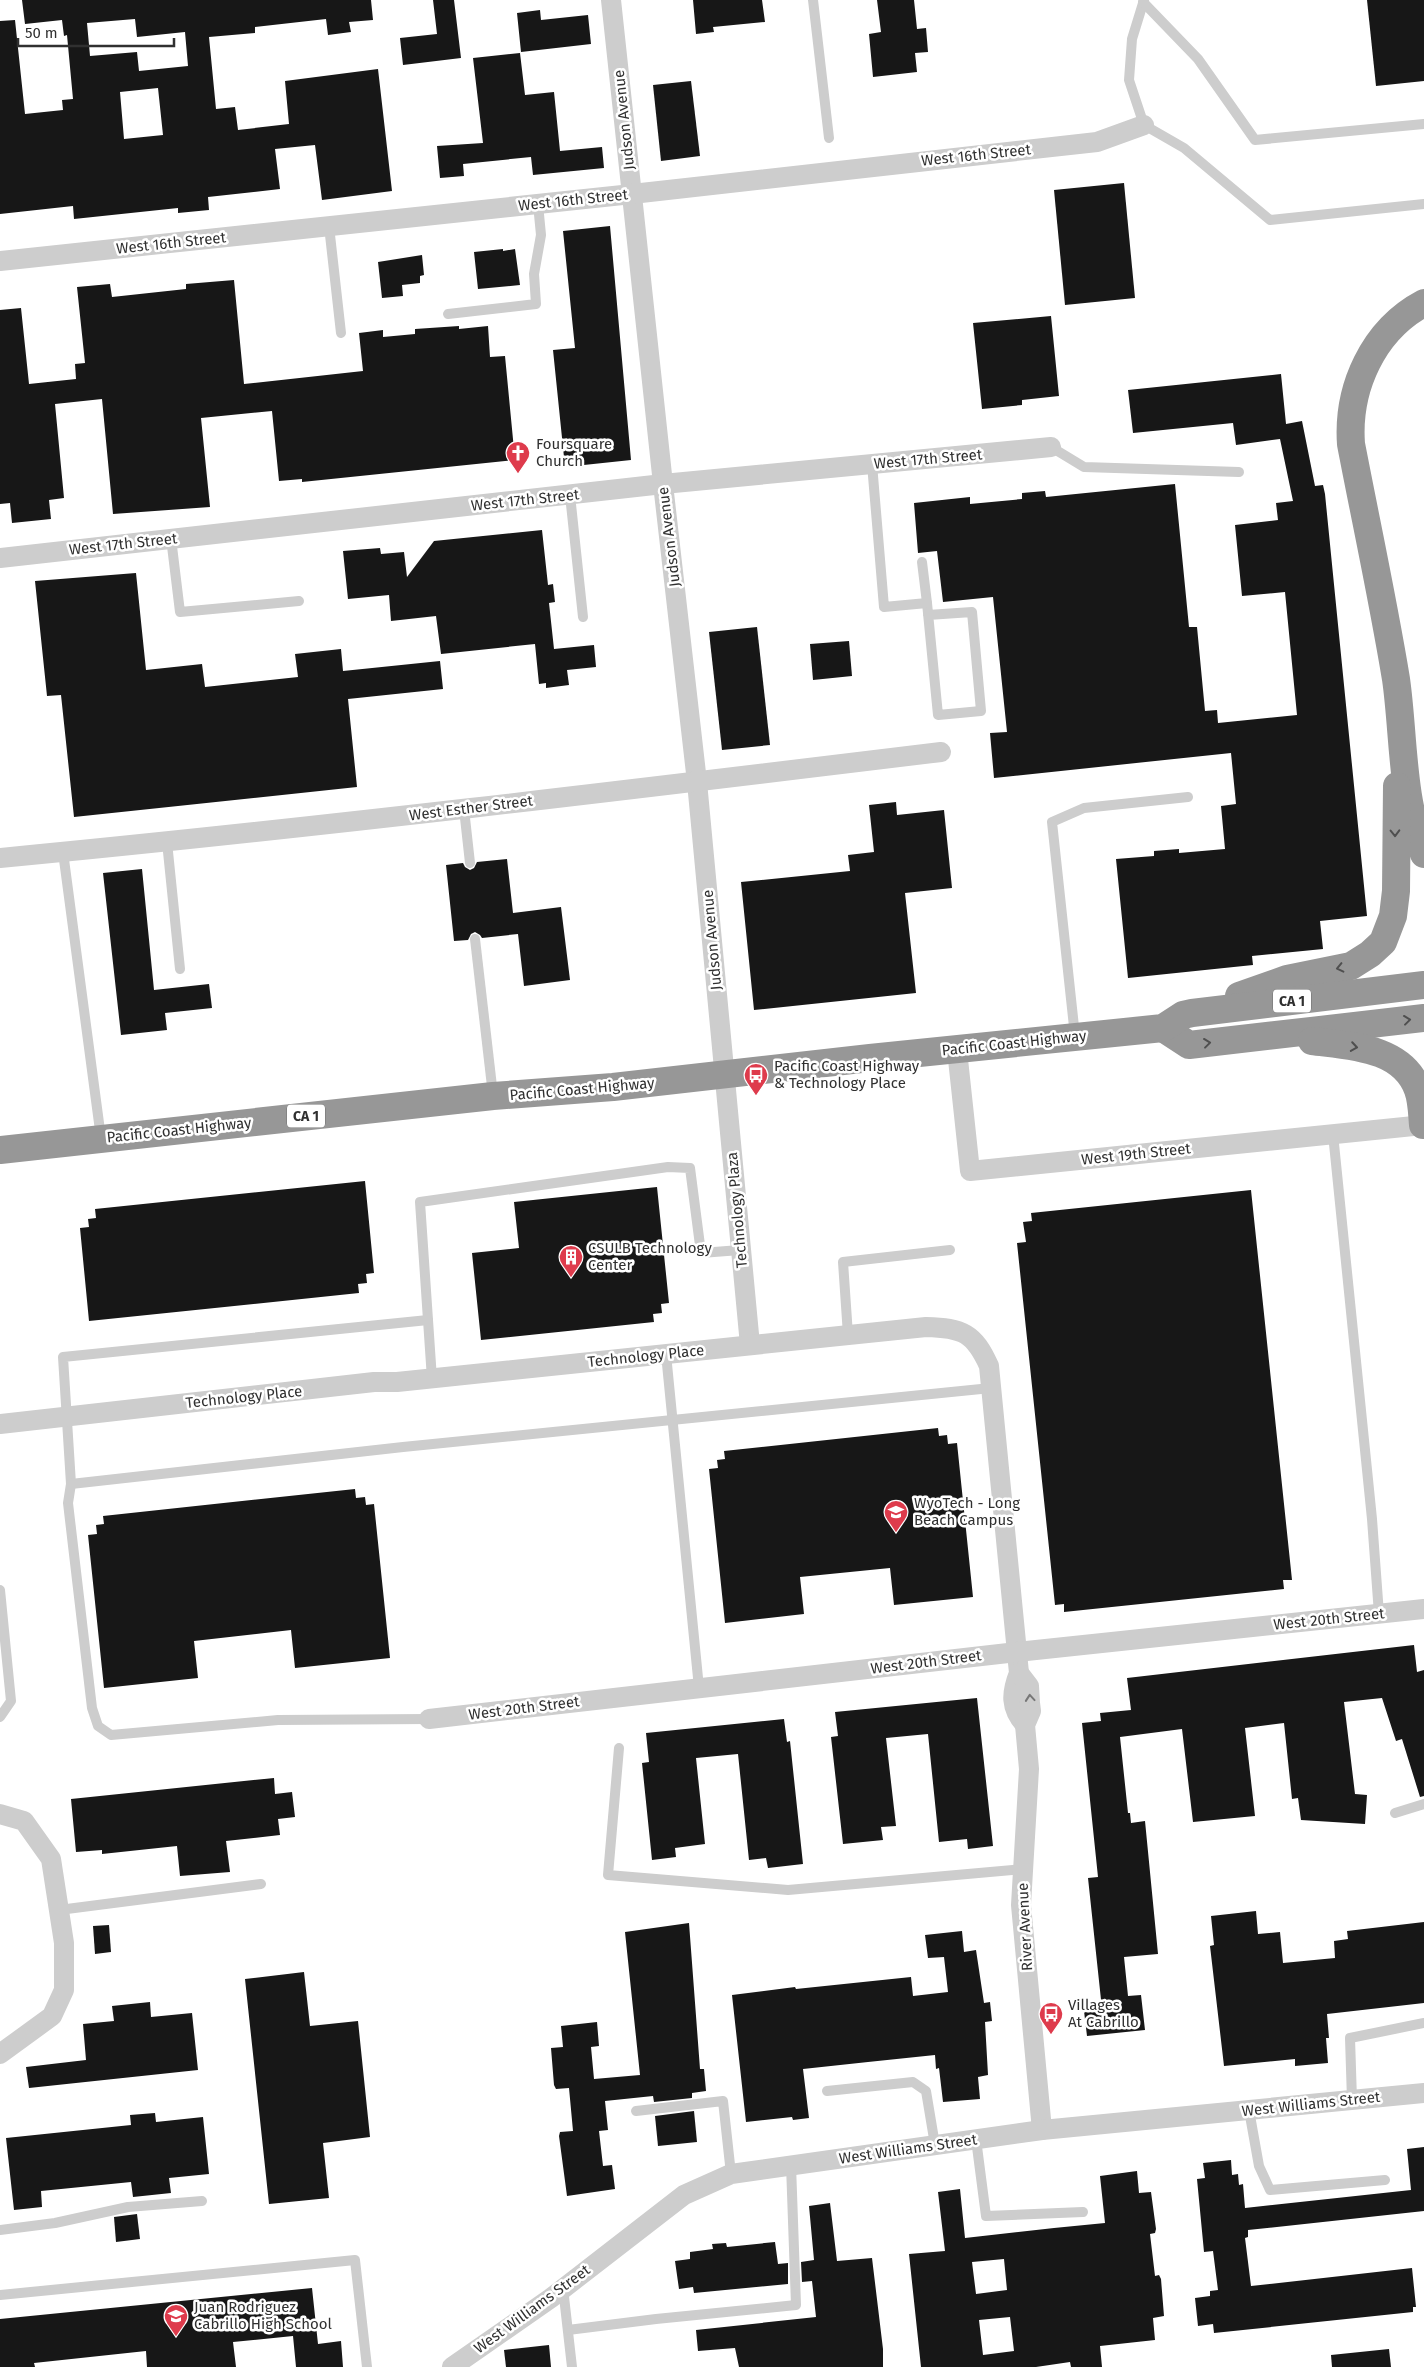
<svg xmlns="http://www.w3.org/2000/svg" width="1424" height="2367" font-family="'Fira Sans',sans-serif">
  <style>
    .building { fill: #171717; fill-rule: evenodd }
    .lines { fill: none; stroke-linecap: round; stroke-linejoin: round }
    .lane { stroke: #cdcdcd; stroke-width: 10 }
    .street { stroke: #cdcdcd; stroke-width: 20 }
    .highway { stroke: #979797; stroke-width: 28 }
    .oneway { stroke: #4f4f4f }
    .oneway2 { stroke: #777 }
    .labels { text-anchor: middle; stroke-width: 5; stroke-linejoin: round; paint-order: stroke }
    .shield { fill: #fff; stroke: #6e6e6e; stroke-width: 1 }
    .shield-label { font-size: 14px; font-weight: bold; fill: #303030 }
    .street-label { font-size: 15px; fill: #303030; stroke: #fff }
    .poi-label { font-size: 15px; fill: #303030; stroke: #fff; text-anchor: start }
  </style>
  <rect width="100%" height="100%" fill="#fff"/>
  <g class="building">
    <path d="M22,0H371L373,20L349,22L351,32L328,35L326,19L255,27V33L209,37L216,109L235,107L238,130L289,124L285,81L378,69L392,191L322,200L315,145L275,149L280,189L208,197L209,210L178,213V208L74,219L73,206L0,214V21L15,20L25,114L63,110L62,100L73,99L67,35L64,36L62,20L25,24ZM135,19L137,37L185,32L188,66L139,71L137,52L90,56L87,23ZM158,88L163,135L124,139L120,92Z"/>
    <path d="M433,0H454L461,58L403,65L400,38L437,34Z"/>
    <path d="M693,0H762L765,22L713,27L714,32L696,34Z"/>
    <path d="M877,0H914L917,29L926,28L928,52L915,53L917,72L873,77L869,34L881,32Z"/>
    <path d="M1367,0H1424V81L1376,86Z"/>
    <path d="M540,10L541,20L588,15L591,44L521,52L517,13Z"/>
    <path d="M520,53L525,95L554,92L560,151L602,147L604,168L533,175L531,157L463,164L464,176L440,178L437,146L483,143L473,58Z"/>
    <path d="M691,81L700,156L661,161L653,85Z"/>
    <path d="M1124,183L1135,298L1065,305L1054,190Z"/>
    <path d="M610,226L631,460L565,467L553,350L575,348L563,231Z"/>
    <path d="M503,249V251L515,249L520,285L478,289L474,252Z"/>
    <path d="M422,255L424,275L420,276V283L402,285L403,296L382,298L378,262Z"/>
    <path d="M234,280L244,384L363,371L359,333L383,330V337L415,334V329L459,326V329L488,326L490,357L505,356L515,460L302,482V479L279,481L272,411L201,418L210,507L113,514L102,399L55,404L64,498L49,500L51,519L12,523L10,503L0,504V310L21,308L29,384L76,379L75,364L85,363L77,287L110,284L112,297L186,289V284Z"/>
    <path d="M1051,316L1059,396L1022,400V405L982,409L973,323Z"/>
    <path d="M1281,374L1286,424L1302,421L1315,486L1323,485L1325,494L1367,916L1320,921L1323,949L1252,956L1253,965L1128,978L1116,859L1154,856V851L1179,849V853L1225,849L1221,806L1236,804L1231,753L994,778L990,733L1007,732L993,597L943,602L937,551L918,553L914,503L970,497V504L1022,499V493L1045,491L1046,497L1175,484L1189,627H1197L1205,711L1217,710L1218,723L1297,715L1285,592L1242,596L1235,525L1278,520L1276,503L1293,501L1280,439L1236,445L1233,423L1133,433L1128,390Z"/>
    <path d="M542,530L548,585L553,584L555,602L549,603L554,649L594,645L596,667L567,670L569,685L546,688V683L539,684L535,644L441,654L436,616L391,621L389,595L348,599L343,551L380,548L381,554L404,552L407,577L434,541Z"/>
    <path d="M136,573L146,670L202,664L205,687L298,677L295,654L341,649L343,671L440,661L443,689L348,699L357,787L74,817L61,695L47,696L35,581Z"/>
    <path d="M757,627L770,745L722,750L709,632Z"/>
    <path d="M849,641L852,676L813,680L810,644Z"/>
    <path d="M896,802L897,815L944,810L952,888L905,893L916,993L754,1010L741,882L850,871L848,855L874,852L869,805Z"/>
    <path d="M507,859L513,913L561,907L570,980L524,986L518,934L482,938L480,935L475,932L471,934L468,940L454,941L446,865L463,863L465,867L470,870L474,868L477,862Z"/>
    <path d="M142,869L154,990L209,984L212,1008L165,1013L167,1030L121,1035L103,873Z"/>
    <path d="M365,1181L374,1273L366,1274L367,1283L358,1284L359,1293L89,1321L80,1228L89,1227L88,1219L96,1218L95,1209Z"/>
    <path d="M657,1187L669,1303L661,1304L662,1313L653,1314L654,1322L481,1340L472,1253L519,1248L514,1202Z"/>
    <path d="M1251,1190L1292,1580H1283L1284,1589L1064,1612V1604L1055,1605L1017,1243L1026,1242L1023,1222L1032,1221L1031,1213Z"/>
    <path d="M938,1428L939,1436L947,1435L948,1444L957,1443L973,1597L894,1605L890,1568L800,1577L804,1614L725,1623L709,1469L718,1468L717,1460L725,1459L724,1451Z"/>
    <path d="M355,1489L356,1498L365,1497L366,1505L374,1504L390,1658L295,1668L291,1630L194,1641L198,1678L104,1688L88,1535L97,1534L96,1525L104,1524L103,1516Z"/>
    <path d="M1414,1645L1417,1672L1424,1670V1796L1420,1797L1402,1739L1396,1741L1382,1698L1344,1702L1355,1794L1367,1795L1365,1824L1301,1820L1298,1798L1292,1799L1284,1723L1245,1728L1255,1816L1193,1822L1182,1729L1120,1737L1128,1813H1130L1131,1823L1145,1821L1158,1954L1124,1957L1128,1996L1141,1995L1145,2030L1087,2036L1084,2011L1102,2009L1088,1878L1098,1877L1082,1723L1101,1721L1100,1713L1131,1710L1127,1678Z"/>
    <path d="M977,1698L993,1846L968,1849L967,1839L939,1842L928,1734L886,1738L896,1826L881,1827L883,1840L843,1844L831,1737L838,1736L835,1712Z"/>
    <path d="M784,1719L787,1742L790,1741L803,1864L768,1868L766,1858L749,1860L738,1754L696,1758L705,1844L675,1848L676,1857L652,1860L642,1763L649,1762L646,1733Z"/>
    <path d="M274,1778L275,1794L292,1792L295,1817L278,1819L280,1835L226,1841L230,1872L180,1876L177,1846L102,1854V1850L76,1852L71,1799Z"/>
    <path d="M1256,1911L1258,1934L1280,1932L1283,1963L1335,1958L1334,1941L1348,1939L1347,1931L1424,1922V2003L1327,2014L1329,2038H1326L1328,2063L1295,2066V2059L1224,2066L1210,1946L1214,1945L1211,1916Z"/>
    <path d="M689,1923L700,2069H704L706,2091L692,2093V2098L654,2102L653,2096L605,2101L608,2130L599,2131L603,2166L612,2165L615,2189L567,2196L559,2136L560,2132L573,2131L569,2088L556,2089L554,2085L551,2048L563,2047L561,2026L597,2022L599,2046L591,2047L594,2079L640,2075L625,1932Z"/>
    <path d="M109,1925L111,1952L95,1954L93,1926Z"/>
    <path d="M962,1931L964,1952L976,1950L984,2003L990,2002L992,2021L985,2022L988,2075L978,2077L980,2099L943,2102L939,2068L936,2069L935,2055L868,2062L803,2069L809,2118L793,2120L792,2117L746,2122L732,1995L795,1987L796,1989L911,1977L913,1996L948,1992L944,1957L928,1958L925,1935Z"/>
    <path d="M304,1972L310,2026L358,2021L370,2137L323,2143L329,2198L269,2204L245,1979Z"/>
    <path d="M150,2002L151,2017L192,2013L198,2070L29,2088L26,2067L86,2060L83,2024L114,2021L112,2006Z"/>
    <path d="M694,2111L697,2142L658,2146L655,2116Z"/>
    <path d="M155,2113L156,2122L203,2117L209,2174L169,2178L171,2193L133,2197L131,2182L41,2191L42,2207L14,2210L6,2138L131,2125L130,2115Z"/>
    <path d="M1424,2147V2211L1248,2230V2237L1245,2238L1251,2286L1412,2268L1416,2307H1413V2312L1214,2333L1213,2324L1198,2326L1195,2298L1210,2296V2291L1218,2290L1213,2251L1204,2252L1197,2179L1205,2178L1203,2163L1231,2160L1232,2175L1238,2174L1239,2185L1243,2184L1245,2208L1411,2190L1407,2149Z"/>
    <path d="M1137,2171L1139,2193L1151,2192L1156,2229L1155,2233L1150,2234L1155,2276L1159,2275L1161,2279L1164,2316L1153,2318L1155,2340L1100,2346L1102,2367H1071L1070,2362L1036,2367H921L909,2254L945,2251L938,2192L960,2189L965,2238L1054,2228L1105,2223L1100,2176ZM1004,2259L1007,2290L976,2294L972,2262ZM1010,2317L1014,2351L983,2355L979,2320Z"/>
    <path d="M830,2203L837,2261L872,2258L883,2349V2367H739L735,2348L698,2351L696,2330L816,2317L812,2281L802,2282L801,2262L814,2260L809,2206Z"/>
    <path d="M137,2214L140,2239L116,2242L114,2217Z"/>
    <path d="M775,2242L778,2264L788,2263V2284L694,2293L693,2287L679,2289L675,2261L690,2259V2252L713,2249L712,2244L726,2243L727,2247Z"/>
    <path d="M312,2288L318,2344L341,2341L343,2367H296L293,2336L233,2342L236,2367H147L146,2351L34,2363L35,2367H0V2319Z"/>
    <path d="M549,2345L551,2367H506L504,2350Z"/>
    <path d="M1389,2349L1391,2367H1332L1331,2355Z"/>
  </g>
  <g class="lines">
    <g class="lane">
      <path d="M813,0L829,138"/>
      <path d="M1144,0L1132,39L1129,80L1144,125L1184,148L1270,220L1424,204"/>
      <path d="M1143,2L1198,59L1255,140L1424,124"/>
      <path d="M329,226L341,333"/>
      <path d="M448,314L536,304L534,274L541,235L538,204"/>
      <path d="M1051,447L1084,467L1239,472"/>
      <path d="M872,464L884,607L927,603L938,715L981,711L972,612L928,615"/>
      <path d="M570,495L583,617"/>
      <path d="M171,538L180,612L299,601"/>
      <path d="M922,562L927,603"/>
      <path d="M464,809L470,863"/>
      <path d="M167,842L180,969"/>
      <path d="M63,852L101,1138"/>
      <path d="M475,939L493,1095"/>
      <path d="M1075,1036L1052,822L1084,808L1188,797"/>
      <path d="M1333,1134L1372,1519L1379,1614"/>
      <path d="M428,1320L63,1357L71,1484L68,1503L92,1708L98,1726L111,1735L278,1720L429,1719"/>
      <path d="M848,1335L843,1262L950,1250"/>
      <path d="M666,1354L699,1688"/>
      <path d="M432,1379L420,1202L668,1167L690,1168L701,1253L740,1250"/>
      <path d="M71,1484L403,1447L991,1388"/>
      <path d="M0,1590L11,1701L0,1717"/>
      <path d="M619,1748L608,1875L788,1890L1023,1869"/>
      <path d="M1395,1813L1424,1804"/>
      <path d="M59,1910L261,1884"/>
      <path d="M827,2091L913,2082L926,2091L935,2145"/>
      <path d="M1352,2100L1350,2038L1424,2023"/>
      <path d="M1249,2110L1259,2166L1270,2190L1385,2180"/>
      <path d="M636,2111L723,2101L731,2174"/>
      <path d="M976,2139L986,2216L1083,2212"/>
      <path d="M0,2230L55,2223L128,2207L202,2201"/>
      <path d="M563,2288L572,2367"/>
      <path d="M0,2295L355,2260L367,2367"/>
      <path d="M568,2330L656,2319L796,2305L791,2165"/>
    </g>
    <g class="street">
      <path d="M611,0L663,484L697,782L750,1345"/>
      <path d="M0,261L632,194L1097,142L1144,125"/>
      <path d="M0,558L663,484L1051,447"/>
      <path d="M0,858C314,828 628,790 941,752"/>
      <path d="M957,1050L970,1171L1424,1125"/>
      <path d="M0,1424L374,1382H397L926,1327C963,1328 974,1333 989,1366L1019,1673C1011,1693 1010,1708 1025,1725"/>
      <path d="M1019,1673L1029,1686L1030,1703L1031,1711L1025,1725L1029,1769L1021,1905L1042,2130"/>
      <path d="M429,1719L1017,1652L1424,1609"/>
      <path d="M0,1814L24,1821L51,1859L64,1943V1990L52,2016L0,2054"/>
      <path d="M452,2367L551,2298L684,2195L731,2174L1042,2130L1424,2093"/>
    </g>
    <g class="highway">
      <path d="M1424,303C1373,330 1347,388 1351,444C1366,522 1383,600 1396,679C1404,735 1401,801 1424,854"/>
      <path d="M1239,996L1287,979L1351,966L1370,954L1383,942L1393,916L1396,891L1397,786"/>
      <path d="M1163,1028L1189,1045L1424,1018"/>
      <path d="M1312,1041C1350,1046 1403,1047 1418,1090C1422,1101 1422,1114 1423,1125"/>
      <path d="M0,1150L493,1096L613,1087L870,1058L1163,1028L1183,1015L1192,1013L1424,985"/>
    </g>
  </g>
  <defs><path id="oneway-chevron" d="M-2-3.5L2.5 0L-2 3.5" fill="none" stroke-width="1.6" stroke-linecap="round" stroke-linejoin="round" transform="scale(1.25)"/></defs>
  <g class="oneway">
    <use href="#oneway-chevron" transform="translate(1395 833) rotate(89)"/>
    <use href="#oneway-chevron" transform="translate(1340 968) rotate(167)"/>
    <use href="#oneway-chevron" transform="translate(1407 1020) rotate(-7)"/>
    <use href="#oneway-chevron" transform="translate(1207 1043) rotate(-7)"/>
    <use href="#oneway-chevron" transform="translate(1354 1047) rotate(9)"/>
  </g>
  <use class="oneway2" href="#oneway-chevron" transform="translate(1030 1698) rotate(-95)"/>
  <defs>
    <g id="church-pin" transform="scale(1.25)"><path d="M0 17L-7.5 6A9.5 9.5 0 1 1 7.5 6Z" fill="#de3b4c" stroke="#fff"/><path d="M-1.2-6h2.4v3.5h3.3v2.4h-3.3V6h-2.4V-.1h-3.3v-2.4h3.3Z" fill="#fff"/></g>
    <g id="bus-pin" transform="scale(1.25)"><path d="M0 17L-7.5 6A9.5 9.5 0 1 1 7.5 6Z" fill="#de3b4c" stroke="#fff"/><path d="M-5-6H5V4H4V6H2V4H-2V6H-4V4H-5ZM-3.5-4V0h7V-4ZM-3.5 1.2v1.5H-2V1.2ZM2 1.2v1.5H3.5V1.2Z" fill="#fff"/></g>
    <g id="building-pin" transform="scale(1.25)"><path d="M0 17L-7.5 6A9.5 9.5 0 1 1 7.5 6Z" fill="#de3b4c" stroke="#fff"/><path d="M-4-6H4V6H1V3H-1V6H-4ZM-2.5-4.3h1.7v1.8h-1.7ZM.8-4.3h1.7v1.8H.8ZM-2.5-1h1.7V.8h-1.7ZM.8-1h1.7V.8H.8Z" fill="#fff"/></g>
    <g id="school-pin" transform="scale(1.25)"><path d="M0 17L-7.5 6A9.5 9.5 0 1 1 7.5 6Z" fill="#de3b4c" stroke="#fff"/><path d="M0-5L7-2L0 1L-7-2ZM-4 1L0 2.5L4 1V4Q0 6-4 4Z" fill="#fff"/></g>
  </defs>
  <g fill-rule="evenodd">
    <use href="#church-pin" x="518" y="453"/>
    <use href="#bus-pin" x="756" y="1075"/>
    <use href="#building-pin" x="571" y="1257"/>
    <use href="#school-pin" x="896" y="1512"/>
    <use href="#bus-pin" x="1051" y="2014"/>
    <use href="#school-pin" x="176" y="2316"/>
  </g>
  <g class="labels">
    <g class="shield">
      <rect x="1273" y="989.5" width="38" height="23" rx="4"/>
      <rect x="287" y="1104.5" width="38" height="23" rx="4"/>
    </g>
    <g class="shield-label">
      <text x="1292" y="1006">CA 1</text>
      <text x="306" y="1121">CA 1</text>
    </g>
    <g class="street-label">
      <text transform="translate(624 120) rotate(-96)" y="5">Judson Avenue</text>
      <text transform="translate(976 155) rotate(-6)" y="5">West 16th Street</text>
      <text transform="translate(573 200) rotate(-6)" y="5">West 16th Street</text>
      <text transform="translate(171 243) rotate(-6)" y="5">West 16th Street</text>
      <text transform="translate(928 459) rotate(-5)" y="5">West 17th Street</text>
      <text transform="translate(525 500) rotate(-6)" y="5">West 17th Street</text>
      <text transform="translate(669 537) rotate(-97)" y="5">Judson Avenue</text>
      <text transform="translate(123 544) rotate(-6)" y="5">West 17th Street</text>
      <text transform="translate(471 808) rotate(-7)" y="5">West Esther Street</text>
      <text transform="translate(712 940) rotate(-95)" y="5">Judson Avenue</text>
      <text transform="translate(1014 1043) rotate(-6)" y="5">Pacific Coast Highway</text>
      <text transform="translate(582 1089) rotate(-5)" y="5">Pacific Coast Highway</text>
      <text transform="translate(179 1130) rotate(-6)" y="5">Pacific Coast Highway</text>
      <text transform="translate(1136 1154) rotate(-6)" y="5">West 19th Street</text>
      <text transform="translate(737 1210) rotate(-95)" y="5">Technology Plaza</text>
      <text transform="translate(646 1356) rotate(-6)" y="5">Technology Place</text>
      <text transform="translate(244 1397) rotate(-6)" y="5">Technology Place</text>
      <text transform="translate(1329 1619) rotate(-6)" y="5">West 20th Street</text>
      <text transform="translate(926 1662) rotate(-7)" y="5">West 20th Street</text>
      <text transform="translate(524 1708) rotate(-7)" y="5">West 20th Street</text>
      <text transform="translate(1025 1927) rotate(-93)" y="5">River Avenue</text>
      <text transform="translate(1311 2104) rotate(-6)" y="5">West Williams Street</text>
      <text transform="translate(908 2149) rotate(-8)" y="5">West Williams Street</text>
      <text transform="translate(532 2309) rotate(-36)" y="5">West Williams Street</text>
    </g>
    <g class="poi-label">
      <text x="536" y="449">Foursquare<tspan x="536" dy="17">Church</tspan></text>
      <text x="774" y="1071">Pacific Coast Highway<tspan x="774" dy="17">&amp; Technology Place</tspan></text>
      <text x="588" y="1253">CSULB Technology<tspan x="588" dy="17">Center</tspan></text>
      <text x="914" y="1508">WyoTech - Long<tspan x="914" dy="17">Beach Campus</tspan></text>
      <text x="1068" y="2010">Villages<tspan x="1068" dy="17">At Cabrillo</tspan></text>
      <text x="194" y="2312">Juan Rodriguez<tspan x="194" dy="17">Cabrillo High School</tspan></text>
    </g>
  </g>
  <path d="M18 38v8h156v-8" fill="none" stroke="#303030" stroke-width="2.5"/>
  <text x="25" y="38" font-size="15" fill="#303030" stroke="#ffffff" stroke-width="4" paint-order="stroke">50 m</text>
</svg>
